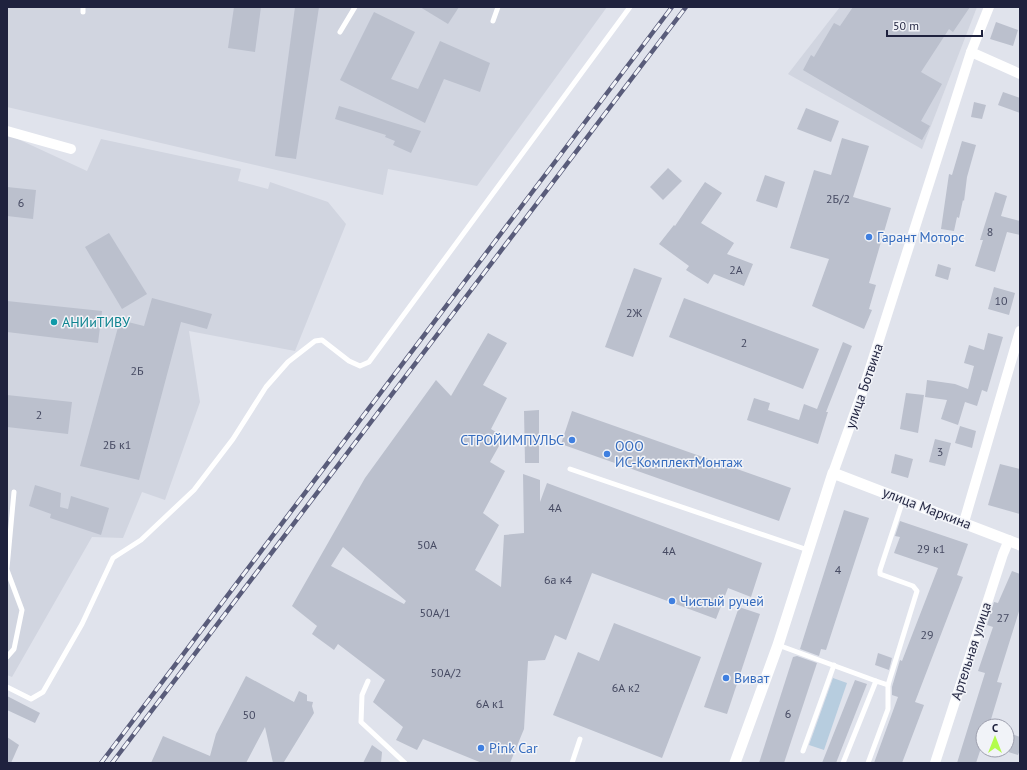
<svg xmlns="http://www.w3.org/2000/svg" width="1027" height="770" font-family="'PT Sans',sans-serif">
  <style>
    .built { fill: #d1d5e0 }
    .green { fill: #b7cddf }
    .building { fill: #bbc0cd; fill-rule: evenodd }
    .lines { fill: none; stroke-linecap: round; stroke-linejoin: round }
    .service { stroke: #fff; stroke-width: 5 }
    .minor { stroke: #fff; stroke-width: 10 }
    .tertiary { stroke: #fff; stroke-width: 11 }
    .rail-casing { stroke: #595c7a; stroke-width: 4.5 }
    .rail { stroke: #f1f3f8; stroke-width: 3; stroke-dasharray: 9; stroke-linecap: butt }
    .shop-dot { fill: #3f7fe0; stroke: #f1f3f8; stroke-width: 1.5 }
    .culture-dot { fill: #0f9aa8; stroke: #f1f3f8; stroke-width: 1.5 }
    .labels { text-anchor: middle; stroke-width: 3; stroke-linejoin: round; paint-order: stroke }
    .number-label { font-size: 12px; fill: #464a62 }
    .shop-label { font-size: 14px; fill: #366cbe; stroke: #f1f3f8; text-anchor: start }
    .culture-label { font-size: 14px; fill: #0d838f; stroke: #f1f3f8; text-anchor: start }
    .street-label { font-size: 14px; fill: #1f223e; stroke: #f1f3f8 }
  </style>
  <rect width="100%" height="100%" fill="#e0e3ec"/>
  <g class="built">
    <path d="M7,7H607L477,186L388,169L383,195L7,107Z"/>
    <path d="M840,7H977L922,149L788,74Z"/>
    <path d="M7,134L87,171L101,139L241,169L238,181L268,189L270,182L328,202L346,224L295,351L189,331L200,402L165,500L142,492L123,538L92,537L12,677L7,675Z"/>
  </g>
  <path class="green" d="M833,678L847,683L824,750L809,745Z"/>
  <g class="building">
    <path d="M234,7H261L255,52L228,48Z"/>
    <path d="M295,7H319L296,159L275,156Z"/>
    <path d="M420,7H459L448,24Z"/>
    <path d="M853,7H970L953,32L949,29L921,72L942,84L921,121L930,126L922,140L803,70L811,55L814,57L834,23L840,26Z"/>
    <path d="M374,12L415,32L391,79L418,89L440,41L490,63L480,92L444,79L425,123L340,80Z"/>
    <path d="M996,22L1018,30L1013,46L990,39Z"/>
    <path d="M1003,92L1020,98V113L998,105Z"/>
    <path d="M974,102L986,105L982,119L971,117Z"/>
    <path d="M339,106L421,131L411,153L393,145L395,141L385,137L386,135L335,119Z"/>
    <path d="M806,108L839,121L831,142L797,129Z"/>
    <path d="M842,138L869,146L853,197L891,208L869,283L876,285L869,309L872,310L864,329L812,306L829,259L790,248L814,170L831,175Z"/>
    <path d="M962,141L976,145L967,177L964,201L963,200L959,218L957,217L954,231L941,229L949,174L952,175Z"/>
    <path d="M668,168L682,181L663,200L650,187Z"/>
    <path d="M765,175L785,182L777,208L756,201Z"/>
    <path d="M705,182L722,193L701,223L734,243L727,254L753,264L744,286L714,274L708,284L686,270L689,266L659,244L674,225L675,226Z"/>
    <path d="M7,187L36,190L33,219L7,216Z"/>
    <path d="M995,192L1007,196L1001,216L1020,221V235L1007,232L995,272L975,266L983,240H980Z"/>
    <path d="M109,233L147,294L122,309L85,247Z"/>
    <path d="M938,264L951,268L948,280L935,276Z"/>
    <path d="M634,268L662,278L633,357L605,347Z"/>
    <path d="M994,287L1015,293L1009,315L988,309Z"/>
    <path d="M152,298L212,314L207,329L181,322L139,480L80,466L120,320L144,326Z"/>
    <path d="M684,298L819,349L803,389L669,337Z"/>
    <path d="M7,301L102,311L98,343L7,332Z"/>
    <path d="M488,333L507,343L483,385L507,398L491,429L504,437L490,462L505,471L483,513L499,525L475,570L501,587L504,535L524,533L523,474L540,480V502L547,483L762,563L751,597L728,588L716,619L592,573L566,640L555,635L545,660L528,661L524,729L510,763H482L423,739L417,750L396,740L403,727L373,702L385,680L338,644L334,650L312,634L317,626L292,606L365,478L436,380L451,396ZM343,547L406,601L404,604L331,566Z"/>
    <path d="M988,333L1003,337L987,392L982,390L977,406L965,402L958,425L941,419L947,400L925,397L927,380L955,384L968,389L974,366L964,363L969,345L984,350Z"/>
    <path d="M843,342L852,346L826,412H828L818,444L747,420L754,398L770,403L768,410L799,420L804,404L817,409Z"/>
    <path d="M906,393L924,395L918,433L900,429Z"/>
    <path d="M7,395L72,402L68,434L7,427Z"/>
    <path d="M539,410V463H525L524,411Z"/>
    <path d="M572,411L791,488L779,521L561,444Z"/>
    <path d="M960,426L976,431L972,448L955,443Z"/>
    <path d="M935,439L951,443L945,466L929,462Z"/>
    <path d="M895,454L913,459L908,478L891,473Z"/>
    <path d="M1000,464L1020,469V514L988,505Z"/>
    <path d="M35,485L61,493L60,507L68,509L71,496L109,508L101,535L50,518L51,514L29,506Z"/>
    <path d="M844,510L869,518L826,650L821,649L819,656L800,649Z"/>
    <path d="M900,521L968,544L957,575L963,577L915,702L924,705L902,763H874L898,697L892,695V687L900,660L902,661L938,568L894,553L900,537L895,536Z"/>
    <path d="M1012,571L1020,574V608L997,682L1002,683L989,726H983V742L976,763H957L985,673L978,671L993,627L987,625L994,602L998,603Z"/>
    <path d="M739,607L760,614L727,714L704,707Z"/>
    <path d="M614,623L701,657L662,758L553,715L578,652L599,661Z"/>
    <path d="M878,653L892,658L889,670L875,665Z"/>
    <path d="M797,656L817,663L784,763H759L793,657Z"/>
    <path d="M246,676L294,702L299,691L307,695V701L313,702L312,706L314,713L284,762L273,763L265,727L246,763H151L163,736L210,756L216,734Z"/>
    <path d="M855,680L867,684L836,763H822Z"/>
    <path d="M7,696L40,713L35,723L7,710Z"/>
    <path d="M1012,734L1020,737V750L1018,755L1005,751Z"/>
    <path d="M7,737L19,745L11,763H7Z"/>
    <path d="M372,745L382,752L381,763H363Z"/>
  </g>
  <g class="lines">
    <g class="service">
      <path d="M83,12V7"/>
      <path d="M493,21L498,7"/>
      <path d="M340,32L355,7"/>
      <path d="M570,469L808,550"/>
      <path d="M7,568L14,492"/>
      <path d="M7,570L22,610L14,649L7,657"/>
      <path d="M778,645L876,681"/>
      <path d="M368,681L362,695L361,722L405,763"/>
      <path d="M7,687L31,699L43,692L82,624L113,558L141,540L194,490L233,439L266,387L288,362L315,341L322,340L349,361L360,366L369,362L630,7"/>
      <path d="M803,751L834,665"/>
      <path d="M572,763L580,739"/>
      <path d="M843,763L876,681L888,685L917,591L913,586L880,574V570L903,500"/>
      <path d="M868,763L888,709V685"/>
    </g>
    <g class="minor">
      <path d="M971,52L1020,74"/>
      <path d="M7,131L71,149"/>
      <path d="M833,473L864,387L971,52L989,7"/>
      <path d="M964,522L1020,331"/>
      <path d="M935,763L1003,554L1009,540"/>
    </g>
    <path class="tertiary" d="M735,763L778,645L833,473L1020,545"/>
    <g class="rail-casing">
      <g id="rail">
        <path d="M101,763L672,7"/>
        <path d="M112,763L686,7"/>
      </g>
    </g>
    <use href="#rail" class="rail"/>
  </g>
  <g class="shop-dot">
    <circle cx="869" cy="237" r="4"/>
    <circle cx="572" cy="440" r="4"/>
    <circle cx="607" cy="454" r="4"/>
    <circle cx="672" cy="601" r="4"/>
    <circle cx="726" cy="678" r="4"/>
    <circle cx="481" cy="748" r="4"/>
  </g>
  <circle class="culture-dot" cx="54" cy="322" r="4"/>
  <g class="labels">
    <g class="number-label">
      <text x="838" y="203">2Б/2</text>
      <text x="21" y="207">6</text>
      <text x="990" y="236">8</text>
      <text x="736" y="274">2А</text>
      <text x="1001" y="305">10</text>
      <text x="634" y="317">2Ж</text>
      <text x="744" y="347">2</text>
      <text x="137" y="375">2Б</text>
      <text x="39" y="419">2</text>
      <text x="117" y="449">2Б к1</text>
      <text x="940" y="456">3</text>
      <text x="555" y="512">4А</text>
      <text x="427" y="549">50А</text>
      <text x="931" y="553">29 к1</text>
      <text x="669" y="555">4А</text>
      <text x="838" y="574">4</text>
      <text x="558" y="584">6а к4</text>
      <text x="435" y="617">50А/1</text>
      <text x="1003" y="622">27</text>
      <text x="927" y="639">29</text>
      <text x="446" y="677">50А/2</text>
      <text x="626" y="692">6А к2</text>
      <text x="490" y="708">6А к1</text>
      <text x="788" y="718">6</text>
      <text x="249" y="719">50</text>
    </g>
    <g class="shop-label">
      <text x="877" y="242">Гарант Моторс</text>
      <text x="564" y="445" text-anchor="end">СТРОЙИМПУЛЬС</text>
      <text x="615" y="451">ООО<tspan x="615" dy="16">ИС-КомплектМонтаж</tspan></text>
      <text x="680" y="606">Чистый ручей</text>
      <text x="734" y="683">Виват</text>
      <text x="489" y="753">Pink Car</text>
    </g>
    <g class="culture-label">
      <text x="62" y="327">АНИиТИВУ</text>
    </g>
    <g class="street-label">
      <text transform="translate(864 386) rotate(-71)" y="5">улица Ботвина</text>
      <text transform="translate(927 508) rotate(21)" y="5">улица Маркина</text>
      <text transform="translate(971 651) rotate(-72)" y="5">Артельная улица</text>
    </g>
  </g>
  <rect width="1027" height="770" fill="none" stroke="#1f223e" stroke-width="16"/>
  <g transform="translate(995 738)"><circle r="19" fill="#f1f3f8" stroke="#9d9fae"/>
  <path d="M0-3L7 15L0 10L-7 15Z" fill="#b3fd4d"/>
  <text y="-6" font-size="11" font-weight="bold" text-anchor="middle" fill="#1f223e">С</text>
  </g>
  <path d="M887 30v6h95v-6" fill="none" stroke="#1f223e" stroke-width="2"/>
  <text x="893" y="30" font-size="12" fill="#1f223e" stroke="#f1f3f8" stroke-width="3" paint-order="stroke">50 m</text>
</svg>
